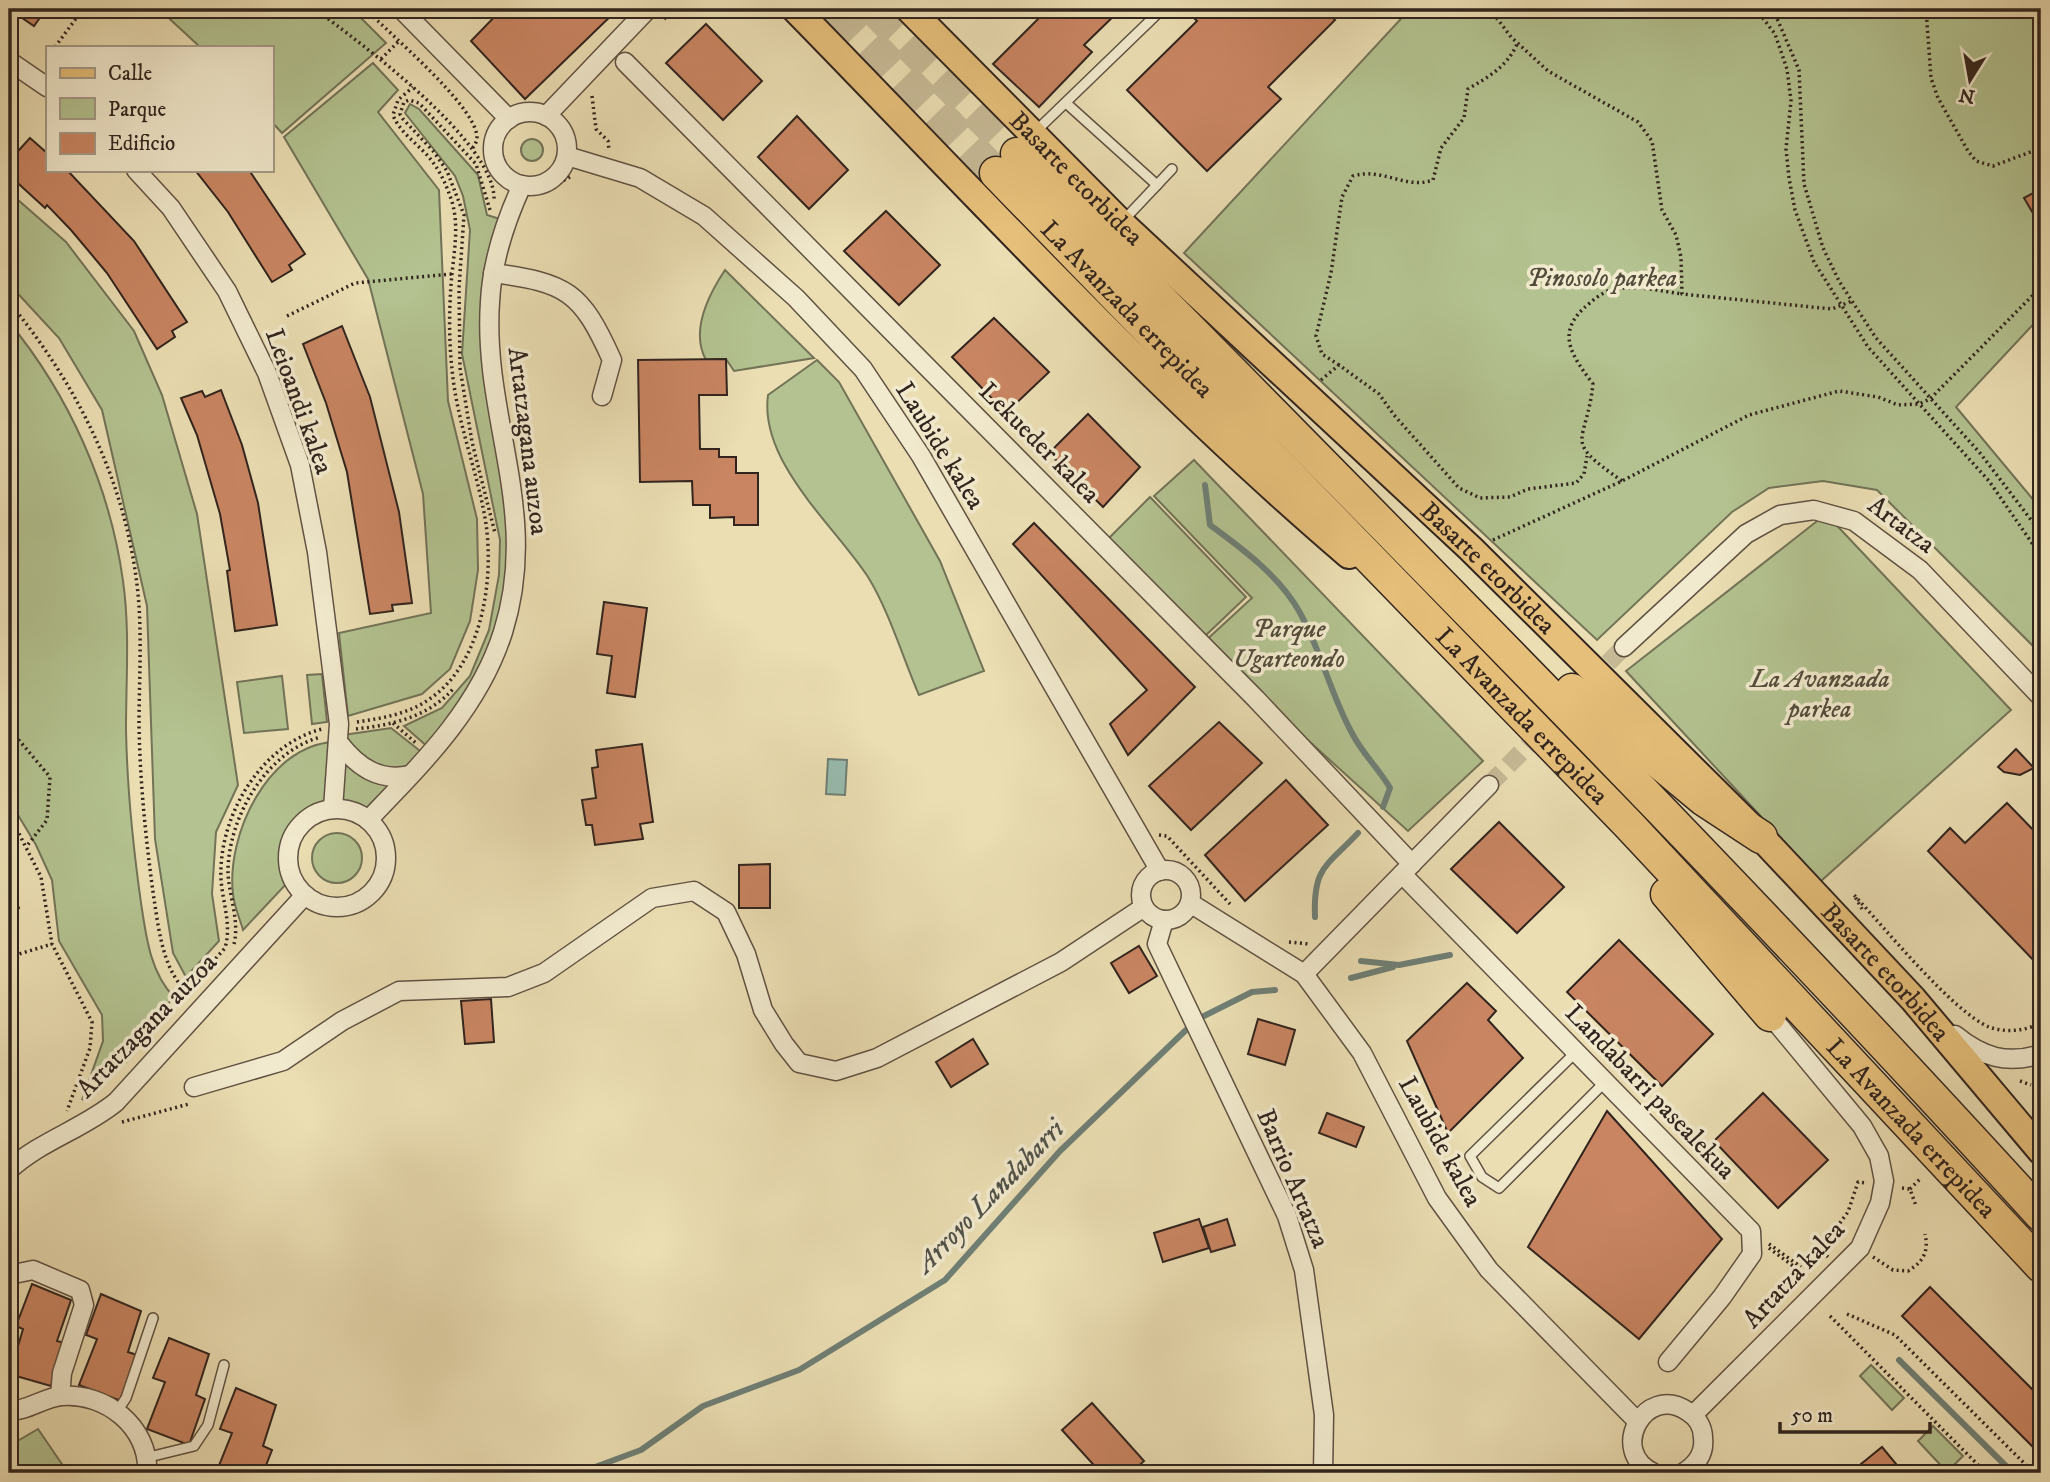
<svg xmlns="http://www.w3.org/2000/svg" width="2050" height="1482" font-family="'IM FELL DW Pica',serif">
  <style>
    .green { fill: #b3c290; stroke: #727357; stroke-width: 2 }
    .water { fill: #98bcaf; stroke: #6f7f75; stroke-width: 2 }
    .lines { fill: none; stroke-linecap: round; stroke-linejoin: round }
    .stream { stroke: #6f7f75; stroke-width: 6 }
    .building { fill: #c98562; stroke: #31241e; stroke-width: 2 }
    .street-tunnel { stroke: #c6b995; stroke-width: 18; stroke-dasharray: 18 9; stroke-linecap: butt }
    .highway-tunnel { stroke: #c6b995; stroke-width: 32; stroke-dasharray: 32 16; stroke-linecap: butt }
    .lane-casing { stroke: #605243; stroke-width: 12 }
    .street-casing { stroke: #605243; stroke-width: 21 }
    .primary-casing { stroke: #31241e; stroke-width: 30 }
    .highway-casing { stroke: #31241e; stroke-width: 35 }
    .path { stroke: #31241e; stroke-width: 3.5; stroke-dasharray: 2 3.5; stroke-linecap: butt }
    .lane { stroke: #f2eace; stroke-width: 9 }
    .street { stroke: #f2eace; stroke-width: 18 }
    .primary { stroke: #e6bf7a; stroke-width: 26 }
    .highway { stroke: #e6bf7a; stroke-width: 32 }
    .labels { text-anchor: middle; stroke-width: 7; stroke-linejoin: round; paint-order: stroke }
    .street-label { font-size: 26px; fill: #31241e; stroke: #f2eace }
    .park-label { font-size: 26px; font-style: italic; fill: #524c3a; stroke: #f2eace }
    .water-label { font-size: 28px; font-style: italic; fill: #50524a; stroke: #f2eace }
  </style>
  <rect width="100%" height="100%" fill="#ebdeb3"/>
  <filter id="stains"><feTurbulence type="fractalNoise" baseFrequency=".00286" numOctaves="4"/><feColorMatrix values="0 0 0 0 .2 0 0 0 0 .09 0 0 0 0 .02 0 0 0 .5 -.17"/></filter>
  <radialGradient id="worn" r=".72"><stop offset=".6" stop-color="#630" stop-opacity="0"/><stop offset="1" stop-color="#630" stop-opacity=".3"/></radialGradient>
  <g class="green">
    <path d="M159,9H352L386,43L282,133L271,121V47H200Z"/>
    <path d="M1410,9H2041V316L1956,407L2041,509V654L1877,490L1823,481L1769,488L1732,512L1597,640L1184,253Z"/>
    <path d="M373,63L398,90L378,112L439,190L448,401L477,519L478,570L470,621L450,669L422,694L348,716L339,633L431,613L423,494L368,279L284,137Z"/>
    <path d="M410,104L419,109L478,175L487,215L500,219L484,297L509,503L510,571L501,626L485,665L429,748L404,726L442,708L470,676L489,630L499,575L500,540L462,354L470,230L463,196L455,176L405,113Z"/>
    <circle cx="532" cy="150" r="11"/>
    <path d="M9,192L66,242L134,331L162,395L197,514L238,785L216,832L212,894L219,941L186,977L173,953L155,839L147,606L102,410L59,338L9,284Z"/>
    <path d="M725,270L814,358L734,371L726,359L706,360C690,331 709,294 725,270Z"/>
    <path d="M9,322C69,395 110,486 123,581C130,630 126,679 126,729C127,787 133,846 141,903C146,935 150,973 174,997L82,1100L103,1041L102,1015L59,941L52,880L36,845L9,800Z"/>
    <path d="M817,360L839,382L940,561L984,671L919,695C903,658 889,611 868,577C834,525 759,462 768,395Z"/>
    <path d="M1194,460L1483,761L1408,831L1202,644L1252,598L1154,496Z"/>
    <path d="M1150,497L1246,597L1205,636L1108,539Z"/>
    <path d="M1826,514L2011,710L1821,881L1626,671Z"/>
    <path d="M322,674L327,722L312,724L307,675Z"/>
    <path d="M282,676L288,729L244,733L237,682Z"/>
    <path d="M391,728L424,754L407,772L362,762L343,735Z"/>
    <path d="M333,742L329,805C288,818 279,841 289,881L243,930C240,919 234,906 233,894C226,835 268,746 333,742Z"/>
    <path d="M342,755L398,782L369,815L339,804Z"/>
    <circle cx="337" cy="858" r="25"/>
    <path d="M1871,1365L1904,1398L1892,1410L1860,1376Z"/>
    <path d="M1933,1426L1963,1456L1947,1472L1918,1441Z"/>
    <path d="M38,1429L68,1473H9V1446Z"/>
  </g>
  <path class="water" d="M828,759L847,760L845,795L826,794Z"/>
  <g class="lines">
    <g class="stream">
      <path d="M1205,485L1210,525C1243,549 1279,576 1299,611C1321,650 1331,696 1353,735C1363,754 1379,769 1390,788L1383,807"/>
      <path d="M1315,917C1313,867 1326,867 1358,833"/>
      <path d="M1361,961L1399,965L1450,955"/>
      <path d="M1351,978L1393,967"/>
      <path d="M1204,1016L1252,992L1275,990"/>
      <path d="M1899,1360L2013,1473"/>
      <path d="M579,1473L641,1450L703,1406L799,1370L945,1280L1060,1151L1186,1030"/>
    </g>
  </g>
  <g class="building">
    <path d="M9,9H46L34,26Z"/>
    <path d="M502,9H618L525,99L471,41Z"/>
    <path d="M1048,9H1121L1084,45L1092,52L1039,107L993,64Z"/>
    <path d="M1185,9H1324L1335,20L1268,87L1281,99L1207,171L1127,90L1197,21Z"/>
    <path d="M706,24L762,81L723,120L666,63Z"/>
    <path d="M797,116L848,170L809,209L758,157Z"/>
    <path d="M30,138L47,153V170H67L134,241L187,322L172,331L175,337L157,349L107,273L71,230L47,205L45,208L9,175V161Z"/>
    <path d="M195,170H249L305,254L289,265L292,270L272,282L228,212Z"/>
    <path d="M2041,189V227L2024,198Z"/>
    <path d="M886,211L940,265L899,305L844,251Z"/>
    <path d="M994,318L1049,372L1006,413L952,357Z"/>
    <path d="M342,326L370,397L399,512L412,603L392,605L393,611L370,614L347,472L326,403L303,344Z"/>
    <path d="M726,359L727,395H699L700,449H719V457H736V473H758V525H734V517L710,518V505H693L692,481L640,482L638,360Z"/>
    <path d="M221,390L242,445L258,503L277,625L235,631L227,571L230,570L220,514L197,435L181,398L202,391L205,397Z"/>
    <path d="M1088,414L1140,467L1103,507L1049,453Z"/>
    <path d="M1034,523L1195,687L1128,755L1110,724L1147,690L1013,544Z"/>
    <path d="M604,602L647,608L635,697L607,693L612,656L597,654Z"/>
    <path d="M1219,722L1262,763L1191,830L1149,786Z"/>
    <path d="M642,744L653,822L640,824L643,839L595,845L592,825H586L582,800L596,798L592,768L598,767L596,750Z"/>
    <path d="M2016,749L2034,768L2020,775L2004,772L1998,767Z"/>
    <path d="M1286,780L1328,825L1245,901L1205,855Z"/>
    <path d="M2007,803L2041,838V968L1928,851L1950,828L1965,843Z"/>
    <path d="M1499,822L1564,887L1517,933L1451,869Z"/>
    <path d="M770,864V908H739V865Z"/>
    <path d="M9,886L19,908L9,913Z"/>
    <path d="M1619,940L1713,1034L1662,1086L1567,992Z"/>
    <path d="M1139,946L1157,976L1129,993L1111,963Z"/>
    <path d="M1467,983L1496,1011L1488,1020L1523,1058L1448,1133L1407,1041Z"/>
    <path d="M491,999L494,1042L465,1044L461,1001Z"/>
    <path d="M1258,1019L1295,1030L1285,1065L1248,1054Z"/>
    <path d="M973,1039L988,1064L951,1087L936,1062Z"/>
    <path d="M1763,1093L1828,1160L1778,1208L1714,1141Z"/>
    <path d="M1607,1111L1722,1239L1639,1339L1528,1247Z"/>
    <path d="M1327,1113L1364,1127L1356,1147L1319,1133Z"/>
    <path d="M1199,1219L1209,1248L1163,1262L1154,1233Z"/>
    <path d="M1227,1219L1235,1245L1211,1252L1203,1227Z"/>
    <path d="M32,1284L71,1300L57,1341L65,1343L51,1386L9,1374V1350L16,1353L23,1329L16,1326Z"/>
    <path d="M1930,1287L2041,1398V1455L1902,1316Z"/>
    <path d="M101,1294L141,1311L128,1352L137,1355L121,1401L79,1385L97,1339L86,1335Z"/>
    <path d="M169,1338L209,1354L196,1395L205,1399L189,1445L147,1429L165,1382L153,1378Z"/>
    <path d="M236,1388L276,1405L263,1446L272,1450L263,1473H216L232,1433L220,1429Z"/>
    <path d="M1092,1403L1144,1461L1131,1473H1101L1062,1430Z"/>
    <path d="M1882,1447L1901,1470L1898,1473H1850Z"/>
  </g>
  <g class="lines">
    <g class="street-tunnel">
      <path d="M1589,682L1624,647"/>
      <path d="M1489,785L1545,728"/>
    </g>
    <g class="highway-tunnel">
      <path d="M837,9L996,173"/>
      <path d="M873,9L1017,154"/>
    </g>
    <g class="lane-casing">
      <g id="lane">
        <path d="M1066,103L1157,185"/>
        <path d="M1035,132L1156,15L1150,9"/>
        <path d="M1122,222L1172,169"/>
        <path d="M1576,1052L1470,1156L1482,1177L1499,1188L1605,1082"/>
        <path d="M118,1410L126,1398L153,1318"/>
        <path d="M145,1458L194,1446L208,1425L224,1365"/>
      </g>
    </g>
    <g class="street-casing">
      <g id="street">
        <path d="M401,9L509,119"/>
        <path d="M9,61L47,87"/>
        <path d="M625,62L1256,699L1412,864"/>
        <circle cx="530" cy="149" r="37"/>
        <path d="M546,116L648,9"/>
        <path d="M567,156L640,178L704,216L796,298L863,369L921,456L1160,871"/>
        <path d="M136,170L171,208L227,291L267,373L300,465L317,552L339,724L333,809"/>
        <path d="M493,273C567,283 581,291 612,360L602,396"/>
        <path d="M1624,647L1746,534L1780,515L1814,510L1854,521L1920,570L2041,697"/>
        <path d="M339,743C358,767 379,782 410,775"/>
        <circle cx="337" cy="858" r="49"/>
        <path d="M368,820C422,764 479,708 503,632C541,512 482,417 490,302C492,261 505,222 522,185"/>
        <circle cx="1166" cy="895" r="25"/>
        <path d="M1402,874L1751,1231L1752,1254L1722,1297L1668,1362"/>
        <path d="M1190,903L1304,974L1362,1053L1437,1198L1489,1270L1637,1421"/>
        <path d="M1164,920L1157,944L1287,1216L1304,1270L1324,1415L1323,1473"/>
        <path d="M1304,974L1489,785"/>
        <path d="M1955,1035C1982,1057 2007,1065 2041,1054"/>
        <path d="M194,1087L283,1061L342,1021L399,991L508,987L544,973L652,898L694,891L726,912L746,954L763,1010L784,1044L799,1063L836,1071L877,1058L1061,962L1144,907"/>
        <path d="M2041,1123V1125"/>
        <path d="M9,1170C40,1141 83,1129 116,1102L305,895"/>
        <path d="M9,1275L33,1270L80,1290L84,1305L62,1373L60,1396"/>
        <path d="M9,1411C27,1411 43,1398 61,1396C105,1392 150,1427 147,1473"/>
        <path d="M1693,1415L1860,1248L1880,1203L1884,1181L1879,1156L1862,1126L1770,1015"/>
        <path d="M1654,1473C1607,1452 1645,1383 1687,1411C1697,1417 1703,1427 1703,1438C1705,1454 1696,1465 1683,1473"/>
      </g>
    </g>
    <g class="primary-casing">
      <g id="primary">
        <path d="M795,9C976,194 1152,387 1349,555"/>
        <path id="s1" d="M909,9L1121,223L1471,549L1761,837L1913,999L2041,1151"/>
      </g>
    </g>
    <g class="highway-casing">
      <g id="highway">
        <path d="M1017,154C1362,504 1710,851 2041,1215"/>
        <path id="s2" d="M996,173L1628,824L2041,1266"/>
        <path d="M1572,690L1703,799L1761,837"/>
        <path d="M1667,894L1770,1015"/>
      </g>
    </g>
    <g class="path">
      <path d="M315,9C360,43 496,142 494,200"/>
      <path d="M366,9C390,35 473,103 477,136C477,142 475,145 471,150"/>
      <path d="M1490,9L1511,37L1548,71L1638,122L1652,141L1662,210L1676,235L1681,257L1682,294L1832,309L1852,301"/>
      <path d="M1756,9L1775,34L1787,69L1791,101L1786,149L1789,178L1795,210L1814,262L1868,347L1989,481L2041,556"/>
      <path d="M1773,9L1799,70L1804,184L1823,248L1839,281L1876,338L1980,453L2041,533"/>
      <path d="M1926,9L1931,78L1938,98L1968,151L1976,161L1993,166L2041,148"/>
      <path d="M664,19L675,9"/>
      <path d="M55,47L83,9"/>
      <path d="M381,59L400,40"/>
      <path d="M592,96L596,129L608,141L609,150"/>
      <path d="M539,193L570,177"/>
      <path d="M490,210L476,164L419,103L409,100L404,102L400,114L403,119L434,152L447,171L464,215L459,288L460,368L472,442L495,533"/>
      <path d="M9,302C74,381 122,473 136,577C143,626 139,675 139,725C140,783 146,842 154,899C159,931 163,970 187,992"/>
      <path d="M287,316L355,283L452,274"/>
      <path d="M1339,365L1322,354L1316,336L1331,273L1342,197L1353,176C1382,167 1406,190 1433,180L1441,148L1464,118L1468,89C1488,77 1507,67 1517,44"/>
      <path d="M1321,380L1339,365L1379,394L1394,415L1459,488L1480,498L1510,497L1528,489L1576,483L1584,474L1587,456"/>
      <path d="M1622,481C1561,438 1586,447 1593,384C1574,358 1555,335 1584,308C1591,302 1602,292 1611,290C1633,284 1660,291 1682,294"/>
      <path d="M1493,540L1622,481L1749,415L1839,391L1878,397L1898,405L1919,404L1930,399L2041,287"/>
      <path d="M357,722C383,718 409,714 431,698C482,662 494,581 486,524C478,472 457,424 452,369C449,342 449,312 451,285C453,255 461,224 450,196C445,181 437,166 427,155C415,142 399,131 393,115L398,100L413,87"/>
      <path d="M393,723L417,744"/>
      <path d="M356,729C392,725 428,717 453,689"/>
      <path d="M9,734L18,739L50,777L47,820L26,847"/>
      <path d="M9,814L41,877L52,944L92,1022L90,1048L67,1111"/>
      <path d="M1159,835L1167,836L1230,904"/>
      <path d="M1862,909L1854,895C1884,927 1953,1012 1989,1027C2006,1033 2025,1031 2041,1023"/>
      <path d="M1289,942L1309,944"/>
      <path d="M234,944C240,920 228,894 228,870C229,816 267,751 321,737"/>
      <path d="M9,957L52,944"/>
      <path d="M125,1062L225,948C233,921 219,895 221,868C223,810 263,744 322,729"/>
      <path d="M2020,1081L2031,1085"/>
      <path d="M122,1122L189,1104"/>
      <path d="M1902,1188L1910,1189L1916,1206"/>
      <path d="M1910,1189L1921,1178"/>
      <path d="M1769,1244L1801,1267"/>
      <path d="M1769,1248L1797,1269"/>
      <path d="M1828,1257L1820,1250L1848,1212L1858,1182L1865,1183"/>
      <path d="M1873,1257L1893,1270L1908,1271C1923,1262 1929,1252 1925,1234"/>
      <path d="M1847,1314L1895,1335L2034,1473"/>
      <path d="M1830,1316L1986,1473"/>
      <path d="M1603,1473L1605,1470L1609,1473"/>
    </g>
    <use href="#lane" class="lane"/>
    <use href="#street" class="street"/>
    <use href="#primary" class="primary"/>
    <use href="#highway" class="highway"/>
  </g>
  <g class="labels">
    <g class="street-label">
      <text dy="9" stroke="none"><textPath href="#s1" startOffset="238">Basarte etorbidea</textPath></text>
      <text dy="9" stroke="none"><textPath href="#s2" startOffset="189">La Avanzada errepidea</textPath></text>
      <text transform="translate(300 401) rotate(70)" y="9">Leioandi kalea</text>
      <text transform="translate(529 441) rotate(83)" y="9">Artatzagana auzoa</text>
      <text transform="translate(1040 442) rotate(45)" y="9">Lekueder kalea</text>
      <text transform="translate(941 445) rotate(58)" y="9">Laubide kalea</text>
      <text transform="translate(1902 524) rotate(37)" y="9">Artatza</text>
      <text dy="9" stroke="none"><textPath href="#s1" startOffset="805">Basarte etorbidea</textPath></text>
      <text dy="9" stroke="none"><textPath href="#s2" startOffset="756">La Avanzada errepidea</textPath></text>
      <text dy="9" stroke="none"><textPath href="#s1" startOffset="1372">Basarte etorbidea</textPath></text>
      <text transform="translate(146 1025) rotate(-46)" y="9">Artatzagana auzoa</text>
      <text transform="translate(1651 1091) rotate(46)" y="9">Landabarri pasealekua</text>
      <text dy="9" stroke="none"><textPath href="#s2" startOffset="1323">La Avanzada errepidea</textPath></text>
      <text transform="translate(1441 1141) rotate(61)" y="9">Laubide kalea</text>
      <text transform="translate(1294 1178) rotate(67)" y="9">Barrio Artatza</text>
      <text transform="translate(1793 1274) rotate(-47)" y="9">Artatza kalea</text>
    </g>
    <g class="park-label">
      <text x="1602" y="286">Pinosolo parkea</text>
      <text x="1289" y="637">Parque<tspan x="1289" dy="30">Ugarteondo</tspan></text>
      <text x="1820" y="687">La Avanzada<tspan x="1820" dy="30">parkea</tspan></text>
    </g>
    <g class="water-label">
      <text transform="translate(989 1195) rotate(-46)" y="10">Arroyo Landabarri</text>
    </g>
  </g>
  <rect width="2050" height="1482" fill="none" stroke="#ebdeb3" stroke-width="35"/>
  <rect x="10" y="10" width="2029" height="1461" fill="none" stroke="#31241e" stroke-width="3.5"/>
  <rect x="18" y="18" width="2015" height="1447" fill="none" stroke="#31241e" stroke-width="2"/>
  <rect x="46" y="46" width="228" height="126" fill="#f2eace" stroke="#a59b88" stroke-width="2"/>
  <rect x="60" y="68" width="35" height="10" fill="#e6bf7a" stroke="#a59b88" stroke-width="2"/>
  <text x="108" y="80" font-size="21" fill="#31241e">Calle</text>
  <rect x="60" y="98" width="35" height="21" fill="#b3c290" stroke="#a59b88" stroke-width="2"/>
  <text x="108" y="116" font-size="21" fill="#31241e">Parque</text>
  <rect x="60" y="133" width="35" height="21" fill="#c98562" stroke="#a59b88" stroke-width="2"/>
  <text x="108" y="150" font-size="21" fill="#31241e">Edificio</text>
  <g transform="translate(1970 80) rotate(191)" stroke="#f2eace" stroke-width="5" paint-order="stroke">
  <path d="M0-5L12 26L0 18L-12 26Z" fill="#31241e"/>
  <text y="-10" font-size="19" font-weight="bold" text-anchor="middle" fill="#31241e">N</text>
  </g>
  <path d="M1780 1422v10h150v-10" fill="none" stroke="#31241e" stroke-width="3.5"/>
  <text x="1791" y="1422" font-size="21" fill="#31241e" stroke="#f2eace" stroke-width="5" paint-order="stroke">50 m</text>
  <rect width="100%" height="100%" filter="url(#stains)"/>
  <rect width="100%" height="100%" fill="url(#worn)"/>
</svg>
